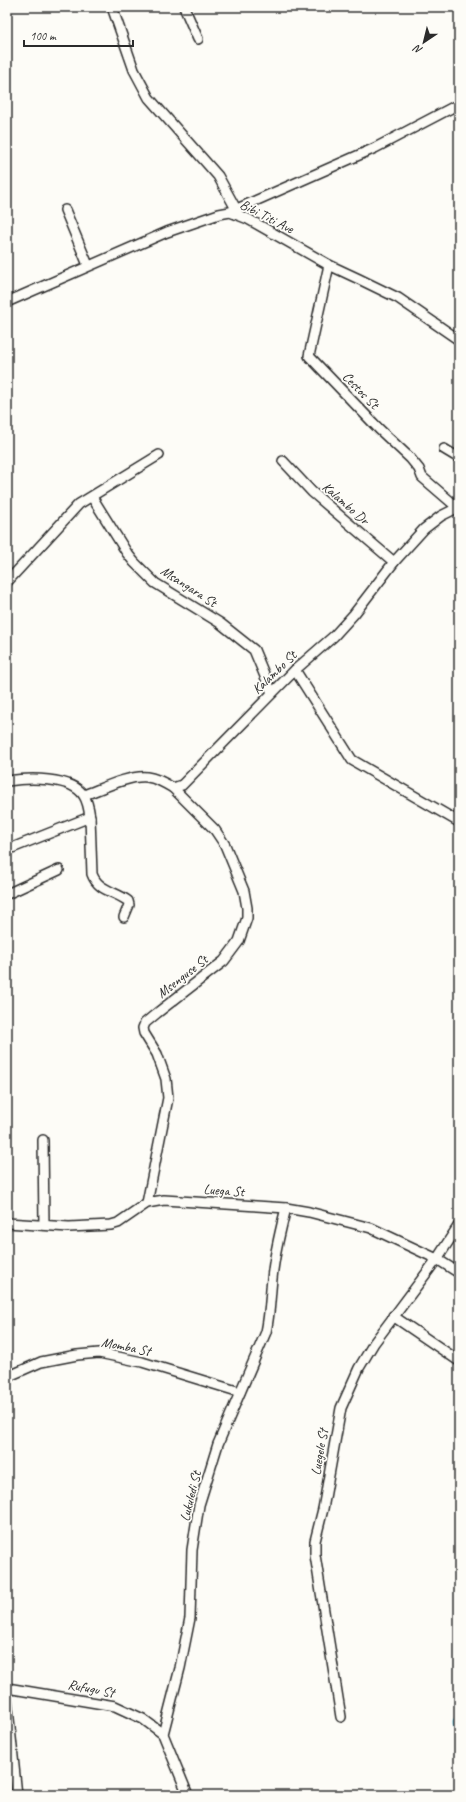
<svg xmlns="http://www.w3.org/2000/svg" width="466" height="1802" font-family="Caveat,sans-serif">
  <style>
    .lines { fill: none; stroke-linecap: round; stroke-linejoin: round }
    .river { stroke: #81cbe1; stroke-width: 13 }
    .minor-casing { stroke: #2b2b2b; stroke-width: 12 }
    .minor { stroke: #fdfcf7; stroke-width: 9 }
    .labels { text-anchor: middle; stroke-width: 3.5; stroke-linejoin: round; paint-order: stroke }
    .street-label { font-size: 14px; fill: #2b2b2b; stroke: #fdfcf7 }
  </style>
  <rect width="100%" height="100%" fill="#fdfcf7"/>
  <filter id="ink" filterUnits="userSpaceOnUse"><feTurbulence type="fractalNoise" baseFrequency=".025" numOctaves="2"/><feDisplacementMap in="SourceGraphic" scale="8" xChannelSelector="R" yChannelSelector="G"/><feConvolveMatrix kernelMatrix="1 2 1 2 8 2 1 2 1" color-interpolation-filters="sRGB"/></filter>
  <g filter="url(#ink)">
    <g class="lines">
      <path class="river" d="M459,1722V1724"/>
      <g class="minor-casing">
        <g id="minor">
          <path d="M112,7L134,70L149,98L218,176L236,209"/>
          <path d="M184,7L198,39"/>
          <path d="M65,210L88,265"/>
          <path d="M230,212L375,148L459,104"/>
          <path d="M329,265L309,356L379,429L410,458L419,469L422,477L458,508"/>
          <path d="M7,302L167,232L219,214L230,212L248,219L329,265L359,279L398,298L459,340"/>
          <path d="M444,449L459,458"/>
          <path d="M283,461L312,492L394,562"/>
          <path d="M92,497L127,553L134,562L155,583L220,623L254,650L272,693"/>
          <path d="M7,582L79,504L159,455"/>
          <path d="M295,670L352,760L459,822"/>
          <path d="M7,781C27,778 72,776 84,796C88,802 89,810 90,817L92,874C98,891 115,891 128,901L129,905L124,917"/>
          <path d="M84,795C101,789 129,775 147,777C156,778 165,783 173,788L182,785L295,670L334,636L354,614L394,562L424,529L441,516L459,507"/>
          <path d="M7,850L90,817"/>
          <path d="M7,894L59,870"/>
          <path d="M43,1140L44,1225"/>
          <path d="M147,1203L168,1098L166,1079L157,1054L144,1033L143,1028L145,1023L157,1013L224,961L239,941L247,918V908L244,891L225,845L215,830L173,788"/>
          <path d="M7,1223L69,1227L111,1225L118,1223L147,1203L164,1200L286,1208L309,1212L371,1228L437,1259L459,1273"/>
          <path d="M393,1316L459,1361"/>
          <path d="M7,1377L41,1362L77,1355L99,1353L142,1362L240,1392"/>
          <path d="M7,1688L115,1706L143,1719L163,1734"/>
          <path d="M7,1699L17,1795"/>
          <path d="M341,1717L315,1555V1541L323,1509L341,1408L359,1368L374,1343L437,1259L459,1225"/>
          <path d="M188,1795L163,1734L180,1668L190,1618L192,1550L199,1505L218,1444L266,1332C270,1314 270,1297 272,1279C274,1255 280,1232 286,1208"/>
        </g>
      </g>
      <use href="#minor" class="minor"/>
    </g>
  </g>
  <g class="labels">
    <g class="street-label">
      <text transform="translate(267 216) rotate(27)" y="5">Bibi Titi Ave</text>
      <text transform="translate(361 390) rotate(46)" y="5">Cestos St</text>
      <text transform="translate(346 503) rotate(41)" y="5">Kalambo Dr</text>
      <text transform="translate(189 586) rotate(33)" y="5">Msangara St</text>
      <text transform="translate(274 672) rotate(-44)" y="5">Kalambo St</text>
      <text transform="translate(182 976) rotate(-38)" y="5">Msenguse St</text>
      <text transform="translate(224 1190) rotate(4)" y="5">Luega St</text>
      <text transform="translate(126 1346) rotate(11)" y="5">Momba St</text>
      <text transform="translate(319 1452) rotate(-80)" y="5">Luegele St</text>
      <text transform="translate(190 1496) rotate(-76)" y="5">Lukuledi St</text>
      <text transform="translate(91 1688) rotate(11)" y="5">Rufugu St</text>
    </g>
  </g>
  <rect width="466" height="1802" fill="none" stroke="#fdfcf7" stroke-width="24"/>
  <rect x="12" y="12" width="442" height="1778" fill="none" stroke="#2b2b2b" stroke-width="1.5" filter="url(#ink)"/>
  <g transform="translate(424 42) rotate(215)" stroke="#fdfcf7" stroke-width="3" paint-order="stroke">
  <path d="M0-3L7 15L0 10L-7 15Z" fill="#2b2b2b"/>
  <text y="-6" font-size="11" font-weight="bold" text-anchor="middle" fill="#2b2b2b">N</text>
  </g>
  <path d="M24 40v6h109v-6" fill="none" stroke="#2b2b2b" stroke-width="2"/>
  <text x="30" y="40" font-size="12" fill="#2b2b2b" stroke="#fdfcf7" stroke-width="3" paint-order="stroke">100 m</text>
</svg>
